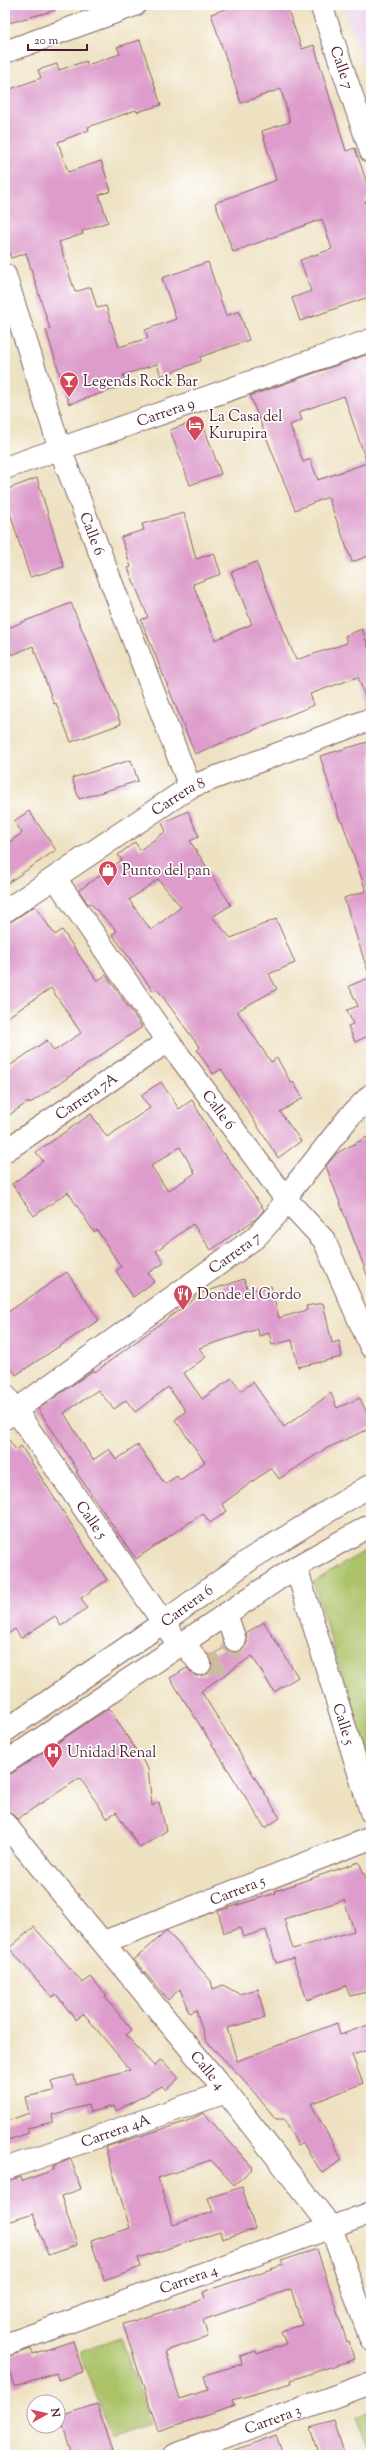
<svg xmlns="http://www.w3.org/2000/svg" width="376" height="2460" font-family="'Sorts Mill Goudy',serif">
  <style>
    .built { fill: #edd1e9 }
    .green { fill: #abc268; stroke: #7a704a }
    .building { fill: #dd9ccb; fill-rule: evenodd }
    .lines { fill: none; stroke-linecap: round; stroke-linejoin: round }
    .minor-tunnel { stroke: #cdbaa3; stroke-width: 22; stroke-dasharray: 22 11; stroke-linecap: butt }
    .minor-casing { stroke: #836360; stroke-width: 24 }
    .major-casing { stroke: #836360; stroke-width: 24 }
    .minor { stroke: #fff; stroke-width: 22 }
    .major { stroke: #fff; stroke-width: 22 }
    .labels { text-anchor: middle; stroke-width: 3.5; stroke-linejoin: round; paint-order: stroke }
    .street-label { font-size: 15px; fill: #4a1f2b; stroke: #fff }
    .poi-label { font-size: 15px; fill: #4a1f2b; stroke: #fff; text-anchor: start }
  </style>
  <rect width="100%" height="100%" fill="#fff"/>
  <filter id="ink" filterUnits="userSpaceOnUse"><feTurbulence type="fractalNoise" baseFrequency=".025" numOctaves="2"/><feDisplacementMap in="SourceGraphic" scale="8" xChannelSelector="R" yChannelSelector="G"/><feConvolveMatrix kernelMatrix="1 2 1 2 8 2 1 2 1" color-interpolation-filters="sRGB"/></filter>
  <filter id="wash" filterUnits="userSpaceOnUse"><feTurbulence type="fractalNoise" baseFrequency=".012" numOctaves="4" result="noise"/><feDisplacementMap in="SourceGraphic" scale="16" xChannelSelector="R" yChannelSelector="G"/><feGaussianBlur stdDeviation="0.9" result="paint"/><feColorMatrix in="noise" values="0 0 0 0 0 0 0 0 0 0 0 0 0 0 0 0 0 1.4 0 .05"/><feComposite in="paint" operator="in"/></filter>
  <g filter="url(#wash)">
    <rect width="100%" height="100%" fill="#eee1c1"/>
    <path class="built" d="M344,5H371V90Z"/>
    <g class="green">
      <path d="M371,1547V1770L313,1582Z"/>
      <path d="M121,2337L151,2424L111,2438L80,2351Z"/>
      <path d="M371,2412V2455H370L356,2418Z"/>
    </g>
    <g id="blocks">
      <g class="building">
        <path d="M5,5H56V10L5,24Z"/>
        <path d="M237,5H286L302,49L314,45L346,151L355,148L371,195V199L365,201L371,217V296L300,321L292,298L311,291L300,260L332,249L322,219L233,252L215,203L276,180L262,131L290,122L281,89L241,103L211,14Z"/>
        <path d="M140,40L161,105L137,112L136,110L88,127L89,130L58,142L68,172L101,161L111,191L99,195L108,222L82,231L83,234L59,242L75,292L91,287L97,308L106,306L119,347L148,338L145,330L176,319L162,278L208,262L226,316L239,311L249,340L200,357L201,361L161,376L157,364L123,375L126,385L69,404L46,330L50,329L26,253L11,258L5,240V91L41,78L38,70L57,64L59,70L86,61L87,65L120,54L117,47Z"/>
        <path d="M371,353V555L352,562L328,497L295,510L250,396ZM344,396L367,463L318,480L310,459L303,462L290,425L302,420L299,412Z"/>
        <path d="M201,419L221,474L190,485L170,430Z"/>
        <path d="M37,478L64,567L30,577L5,497V490Z"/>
        <path d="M184,513L196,559L214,553L221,574L193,584L215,640L252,624L231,572L256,562L296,660L347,643L345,636L362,629L371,655V706H368L358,677L310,694L314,705L195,754L141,620L148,617L128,568L131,567L121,537L144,530L142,524Z"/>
        <path d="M71,603L121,724L71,742L56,703L54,704L33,646L12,655L5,634V629Z"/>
        <path d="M371,741V971L368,972L344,898L366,891L342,821H340L320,756Z"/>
        <path d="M131,760L138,781L79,799L72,778Z"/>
        <path d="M29,811L56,850L5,885V845L22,833L14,821Z"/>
        <path d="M188,811L199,837L190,841L231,905L212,917L231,938L276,919L295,963L269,974L277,989L237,1011L271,1062L277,1058L291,1083L293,1082L303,1098L280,1112L301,1141L278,1158L221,1069L213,1074L197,1050L200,1048L157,989L153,991L112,934L117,931L90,903L88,904L79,890L122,860L118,855L135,842L140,850L166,831L162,823ZM158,879L181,907L151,930L129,900Z"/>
        <path d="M35,906L55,935L62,930L97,981L106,975L142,1027L29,1104L28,1102L5,1118V1069L47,1040L54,1051L81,1033L51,988L5,1019V923L12,921Z"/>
        <path d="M371,977V1037L370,1035L355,1042L348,1026L353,1024L347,1010L358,1006L349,986Z"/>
        <path d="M161,1082L179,1109L192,1100L223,1154L224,1153L264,1210L257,1218L211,1250L193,1224L156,1251L164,1263L148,1273L154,1282L133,1297L116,1271L121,1267L97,1230L94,1232L68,1192L34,1216L12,1184L43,1161L36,1152L91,1114L107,1137L150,1108L141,1095ZM180,1147L195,1173L168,1191L151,1166Z"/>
        <path d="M371,1135V1280H369L326,1166L337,1153Z"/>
        <path d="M67,1272L99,1320L16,1375L5,1360V1314Z"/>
        <path d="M244,1279L248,1291L271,1286L279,1318L307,1310L306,1306L323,1303L332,1343L339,1341L342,1357L298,1367L292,1340L272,1345L269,1333L259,1336L258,1329L199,1348L206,1357L184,1373L202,1399L232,1378L241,1391L253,1382L284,1427L331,1393L337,1408L360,1398L371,1423V1428L325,1449L279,1479L271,1468L222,1504L227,1511L210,1523L203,1513L136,1559L76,1472L78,1471L61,1443L38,1409L94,1370L95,1372L202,1293ZM168,1387L186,1411L175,1420L205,1462L180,1480L177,1476L165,1484L138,1445L116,1460L109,1449L93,1460L64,1413L98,1390L114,1409L126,1400L135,1412Z"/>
        <path d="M5,1434L16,1450L21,1446L107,1580L81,1598L87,1608L61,1626L55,1616L21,1638L15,1629L5,1636Z"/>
        <path d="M264,1622L298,1677L274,1692L252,1656L201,1691L280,1818L265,1828L170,1678L187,1668L196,1676L207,1674L212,1668L210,1657L225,1647L232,1652H239L247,1643L246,1633Z"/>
        <path d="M109,1708L148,1769L152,1806L159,1802L166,1831L140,1848L116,1812L107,1818L80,1778L17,1819L10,1812H5V1775L12,1773Z"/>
        <path d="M359,1862L371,1890V1991L350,1996L346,1986L307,2000L293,1958L276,1963L266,1930L243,1937L240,1928L224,1933L218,1911L276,1893L275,1891ZM344,1900L354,1931L293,1949L284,1919Z"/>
        <path d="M34,1927L83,1983L91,1977L107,1996L105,1997L132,2030L126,2035L154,2066L161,2059L179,2078L166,2090L162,2086L116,2111L114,2106L90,2112L88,2105L52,2115L53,2122L27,2128L29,2133L5,2141V2122L29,2113L25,2097L54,2091L51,2081L74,2075L76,2084L130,2070L84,2014L76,2020L56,1994L52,1997L9,1948Z"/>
        <path d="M167,1931L211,1981L213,1989L223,1985L239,1994L258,1989L265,2018L227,2028L237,2061L337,2023L340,2035L371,2024V2049L352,2055L363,2083L311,2104L342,2160L322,2173L303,2143L298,2146L284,2119H276L242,2078L206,2041L196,2010L189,2013L180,1989L168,2000L134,1960Z"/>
        <path d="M204,2113L253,2168L234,2185L211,2160L158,2178L173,2225L213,2212L208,2198L242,2187L255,2229L222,2239L220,2232L138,2258L141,2267L104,2280L91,2241L130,2228L105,2147L185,2122Z"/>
        <path d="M71,2159L81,2189L61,2196L77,2245L48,2255L33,2214L5,2223V2181L21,2177L22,2181L54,2170L53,2166Z"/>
        <path d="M317,2249L347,2342L349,2341L355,2359L291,2380L292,2383L233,2400L235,2406L158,2431L123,2324L205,2299L203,2292L283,2265L281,2261ZM291,2289L302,2325L281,2331L286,2344L257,2354L256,2351L240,2356L242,2364L204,2375L208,2390L180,2399L165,2351L208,2337L203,2320Z"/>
        <path d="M73,2341L83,2372L58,2380L56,2373L14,2386L5,2357L31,2349L33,2354Z"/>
        <path d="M97,2404L112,2451L98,2455H72L60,2416Z"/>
        <path d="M334,2421L343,2451L331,2455H319L310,2428Z"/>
        <path d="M276,2435L283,2455H227V2453Z"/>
      </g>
    </g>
  </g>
  <g filter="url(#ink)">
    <use href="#blocks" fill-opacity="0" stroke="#836360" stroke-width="1"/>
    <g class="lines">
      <path class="minor-tunnel" d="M200,1664C219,1666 232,1660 235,1640"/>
      <g class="minor-casing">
        <g id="minor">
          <path id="s1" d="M321,5L371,152"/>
          <path d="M5,52L135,5"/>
          <path id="s2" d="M5,275L60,449L190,787"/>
          <path id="s3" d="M5,468L371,340"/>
          <path id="s4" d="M55,878L168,1041L285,1198L324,1240L371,1347"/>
          <path id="s5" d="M5,911L190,787L371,719"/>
          <path id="s6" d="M5,1151L168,1041"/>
          <path id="s7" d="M5,1395L179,1645"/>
          <path id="s8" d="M5,1418L256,1237L277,1214L285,1198L349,1117L371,1095"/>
          <path id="s9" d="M296,1567L371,1812"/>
          <path d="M226,1614L235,1640"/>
          <path d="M183,1642L200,1664"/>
          <path id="s10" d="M5,1824L226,2092L331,2227L371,2340"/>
          <path id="s11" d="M104,1942L371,1838"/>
          <path id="s12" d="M5,2169L226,2092"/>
          <path id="s13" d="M5,2345L371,2213"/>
          <path id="s14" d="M175,2455L371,2383"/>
        </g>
      </g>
      <g class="major-casing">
        <g id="major">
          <path id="s15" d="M5,1731L164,1622L252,1558L371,1485"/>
          <path d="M5,1763L296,1567L371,1525"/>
        </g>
      </g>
      <use href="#minor" class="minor"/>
      <use href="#major" class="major"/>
    </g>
  </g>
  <defs>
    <g id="bar-pin" transform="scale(1)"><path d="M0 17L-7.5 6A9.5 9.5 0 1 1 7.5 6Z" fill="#d1495b" stroke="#fff"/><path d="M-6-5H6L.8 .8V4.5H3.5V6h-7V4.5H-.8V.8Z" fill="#fff"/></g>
    <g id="hotel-pin" transform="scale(1)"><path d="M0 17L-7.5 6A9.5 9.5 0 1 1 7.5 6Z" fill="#d1495b" stroke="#fff"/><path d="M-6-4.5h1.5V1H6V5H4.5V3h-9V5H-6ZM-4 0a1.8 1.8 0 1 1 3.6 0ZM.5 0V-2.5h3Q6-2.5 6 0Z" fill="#fff"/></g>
    <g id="shop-pin" transform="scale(1)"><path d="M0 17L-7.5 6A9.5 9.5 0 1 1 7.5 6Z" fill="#d1495b" stroke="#fff"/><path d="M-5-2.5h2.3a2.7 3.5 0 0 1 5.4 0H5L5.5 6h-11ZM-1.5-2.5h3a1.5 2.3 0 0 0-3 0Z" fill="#fff"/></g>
    <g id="restaurant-pin" transform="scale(1)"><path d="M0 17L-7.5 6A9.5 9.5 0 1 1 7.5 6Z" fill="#d1495b" stroke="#fff"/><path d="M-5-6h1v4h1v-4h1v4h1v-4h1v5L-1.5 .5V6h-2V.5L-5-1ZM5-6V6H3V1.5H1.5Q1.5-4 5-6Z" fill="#fff"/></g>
    <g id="hospital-pin" transform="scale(1)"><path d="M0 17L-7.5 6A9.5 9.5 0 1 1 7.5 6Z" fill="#d1495b" stroke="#fff"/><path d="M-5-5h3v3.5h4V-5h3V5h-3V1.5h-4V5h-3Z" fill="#fff"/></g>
  </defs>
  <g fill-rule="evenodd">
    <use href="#bar-pin" x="69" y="381"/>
    <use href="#hotel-pin" x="195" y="425"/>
    <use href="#shop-pin" x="108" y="870"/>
    <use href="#restaurant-pin" x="183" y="1294"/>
    <use href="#hospital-pin" x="53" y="1752"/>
  </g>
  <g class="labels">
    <g class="street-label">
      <text dy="5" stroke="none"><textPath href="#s1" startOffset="66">Calle 7</textPath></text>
      <text dy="5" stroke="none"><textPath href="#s3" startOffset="170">Carrera 9</textPath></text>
      <text dy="5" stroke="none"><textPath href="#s2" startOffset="273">Calle 6</textPath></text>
      <text dy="5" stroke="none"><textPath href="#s5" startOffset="208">Carrera 8</textPath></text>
      <text dy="5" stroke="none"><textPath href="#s6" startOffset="98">Carrera 7A</textPath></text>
      <text dy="5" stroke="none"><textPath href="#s4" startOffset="284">Calle 6</textPath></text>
      <text dy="5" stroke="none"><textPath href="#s8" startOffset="283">Carrera 7</textPath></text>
      <text dy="5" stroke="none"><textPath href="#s7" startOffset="152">Calle 5</textPath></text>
      <text dy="5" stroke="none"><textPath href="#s15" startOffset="221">Carrera 6</textPath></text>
      <text dy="5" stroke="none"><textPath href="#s9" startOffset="164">Calle 5</textPath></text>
      <text dy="5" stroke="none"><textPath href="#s11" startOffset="143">Carrera 5</textPath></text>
      <text dy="5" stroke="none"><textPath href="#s10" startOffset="319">Calle 4</textPath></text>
      <text dy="5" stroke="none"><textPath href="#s12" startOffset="117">Carrera 4A</textPath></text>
      <text dy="5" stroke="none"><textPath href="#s13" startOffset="195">Carrera 4</textPath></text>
      <text dy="5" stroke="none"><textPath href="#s14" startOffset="104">Carrera 3</textPath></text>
    </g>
    <g class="poi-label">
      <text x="83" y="386">Legends Rock Bar</text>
      <text x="209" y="421">La Casa del<tspan x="209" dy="17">Kurupira</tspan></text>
      <text x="122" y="875">Punto del pan</text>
      <text x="197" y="1299">Donde el Gordo</text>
      <text x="67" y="1757">Unidad Renal</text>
    </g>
  </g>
  <rect width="376" height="2460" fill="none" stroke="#fff" stroke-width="20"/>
  <g transform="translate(46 2414) rotate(82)"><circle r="19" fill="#ffffff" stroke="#b7a5aa"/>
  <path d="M0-3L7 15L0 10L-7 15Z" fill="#d1495b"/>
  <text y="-6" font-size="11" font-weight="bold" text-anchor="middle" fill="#4a1f2b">N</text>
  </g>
  <path d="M28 44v6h59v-6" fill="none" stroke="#4a1f2b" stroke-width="2"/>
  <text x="34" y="44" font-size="12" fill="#4a1f2b" stroke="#ffffff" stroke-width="3" paint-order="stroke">20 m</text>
</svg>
